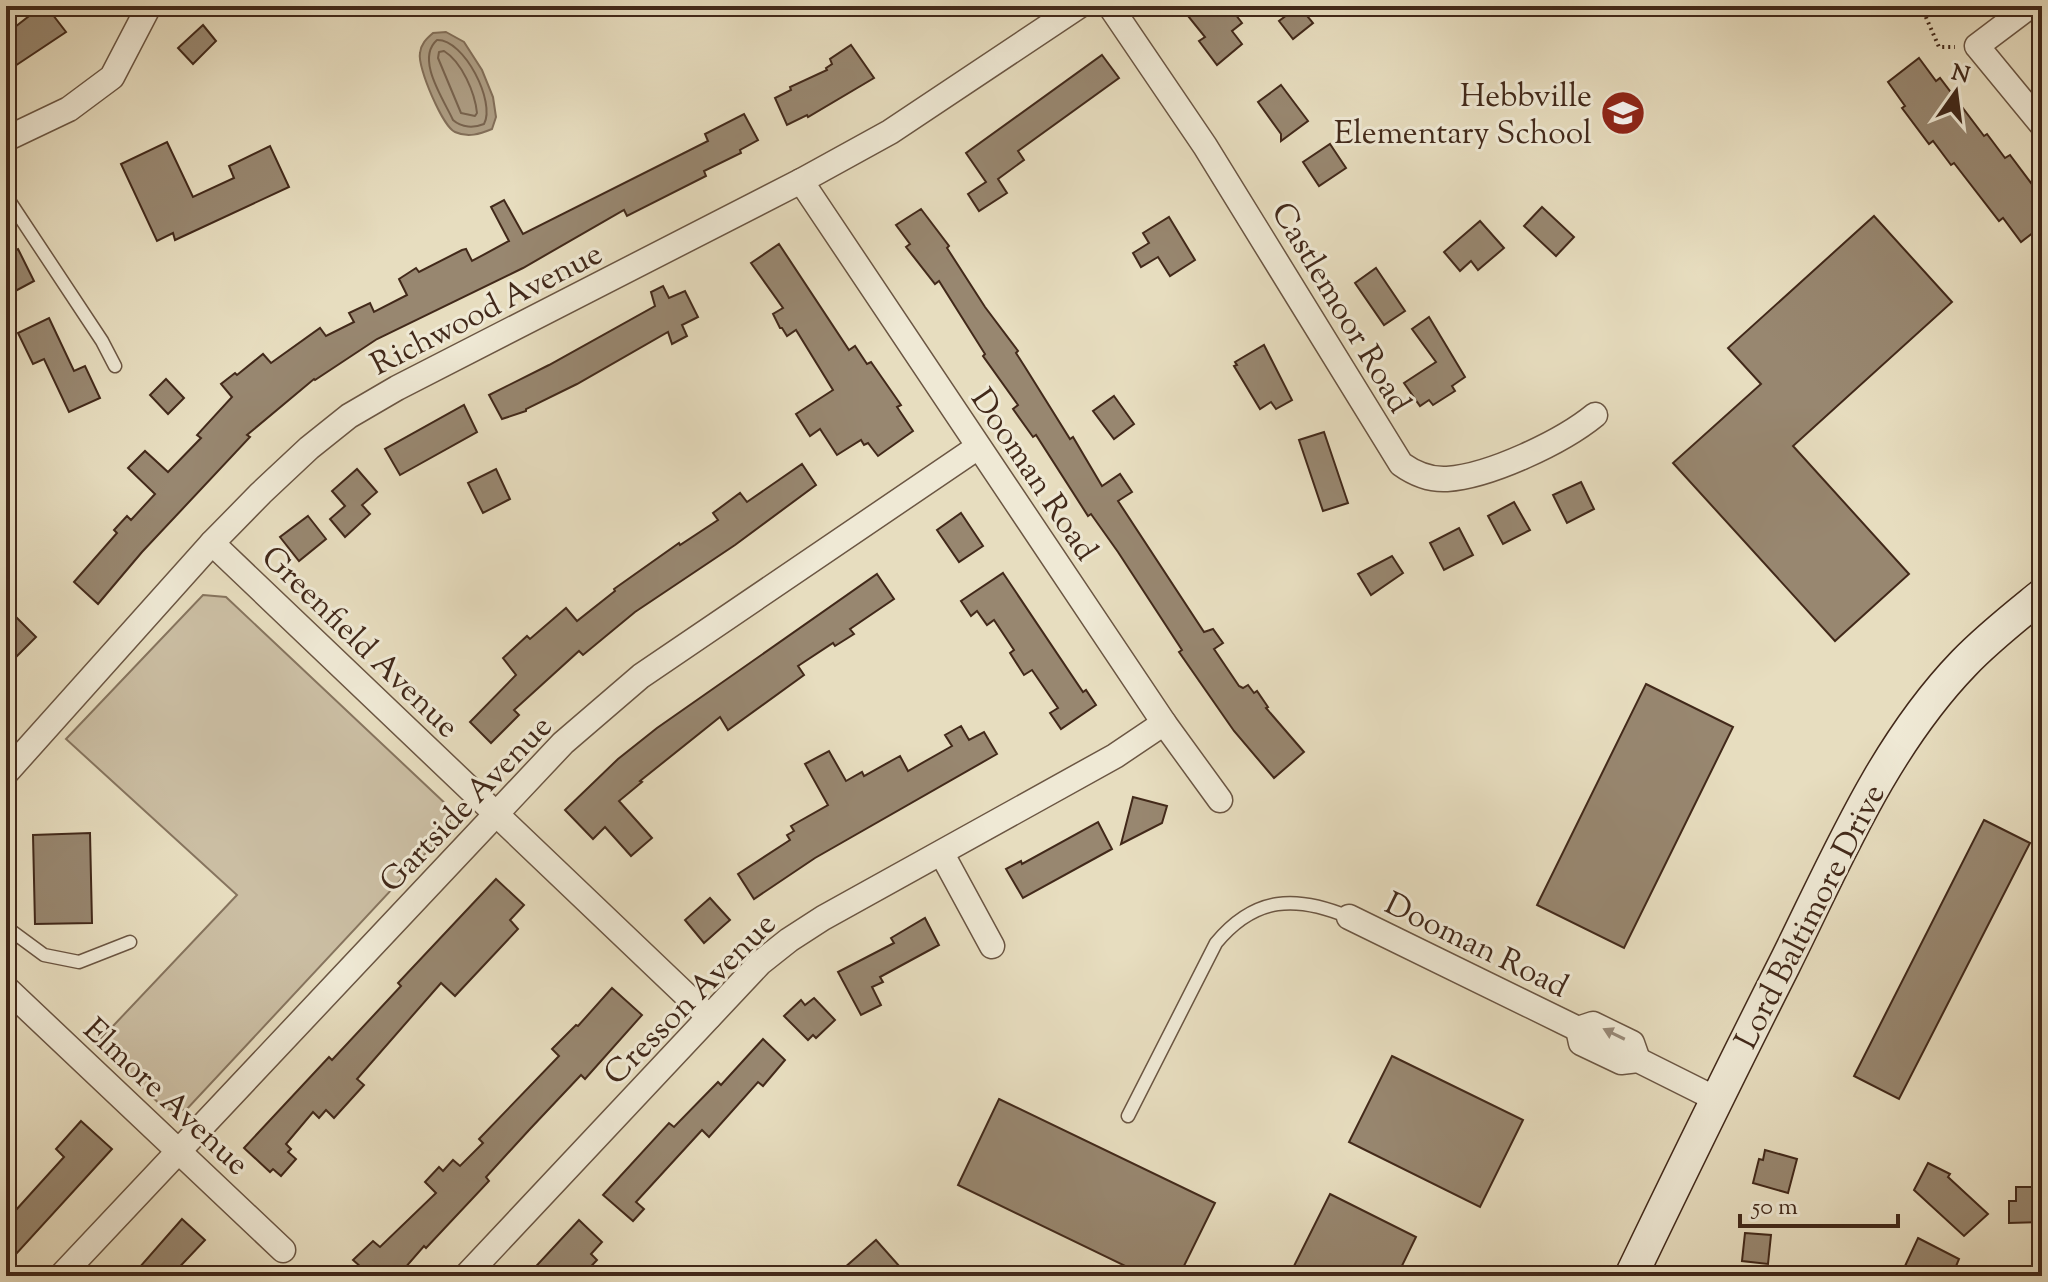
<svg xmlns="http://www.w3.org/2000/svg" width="2048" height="1282" font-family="'Sorts Mill Goudy',serif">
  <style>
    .green { fill: #cbbea3; stroke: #86745e; stroke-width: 2 }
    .water { fill: #afa087; stroke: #83705b; stroke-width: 2 }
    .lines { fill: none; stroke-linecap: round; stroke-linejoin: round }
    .shore { stroke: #786450; stroke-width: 2 }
    .building { fill: #988770; stroke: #42291a; stroke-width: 2 }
    .lane-casing { stroke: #6b5643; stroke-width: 15 }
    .street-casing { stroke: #6b5643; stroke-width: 27 }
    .secondary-casing { stroke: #42291a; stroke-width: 35 }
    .path { stroke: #42291a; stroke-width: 4; stroke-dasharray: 2 4; stroke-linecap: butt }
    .lane { stroke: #efe9d5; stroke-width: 12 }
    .street { stroke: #efe9d5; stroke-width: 24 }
    .secondary { stroke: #efe9d5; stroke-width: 32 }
    .oneway { fill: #988978 }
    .labels { text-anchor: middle; stroke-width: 6; stroke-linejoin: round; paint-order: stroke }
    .poi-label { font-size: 32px; fill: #42291a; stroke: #efe9d5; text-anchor: end }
    .street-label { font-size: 32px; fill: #42291a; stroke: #efe9d5 }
  </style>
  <rect width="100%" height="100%" fill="#e7ddbf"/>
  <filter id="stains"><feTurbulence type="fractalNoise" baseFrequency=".0025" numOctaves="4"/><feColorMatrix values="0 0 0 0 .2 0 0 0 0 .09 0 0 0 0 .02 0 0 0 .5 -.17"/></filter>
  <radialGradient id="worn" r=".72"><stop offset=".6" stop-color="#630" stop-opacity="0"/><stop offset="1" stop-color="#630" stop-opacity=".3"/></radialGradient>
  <path class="green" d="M203,595L226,597L449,807L450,827L186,1110L165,1109L96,1044L237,895L66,739Z"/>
  <path class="water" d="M446,32L464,42L482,70L493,97L496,117L492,129C480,134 468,138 455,132C443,127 417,67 420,53C421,44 426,39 433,33Z"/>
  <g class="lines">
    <g class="shore">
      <path d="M437,40C464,39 496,102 484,124C474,128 462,128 453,120C444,100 415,59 437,40Z"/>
      <path d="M444,51C462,62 475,93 477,113L475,116L461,113L438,58L439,52Z"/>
    </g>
  </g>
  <g class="building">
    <path d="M42,6H46L66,32L6,72V34Z"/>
    <path d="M1180,6H1229L1242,23L1232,31L1242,44L1217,65L1199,41L1205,37Z"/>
    <path d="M1299,6L1313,23L1293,39L1279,21Z"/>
    <path d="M203,25L216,41L193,64L178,48Z"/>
    <path d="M851,45L874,78L808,117L807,115L787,125L775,98L791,90L790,87L827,70L826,68L832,64L830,59Z"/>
    <path d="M1102,55L1119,78L1018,151L1024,160L998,179L1007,193L979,211L968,194L986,182L966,153Z"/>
    <path d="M1919,58L1936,81L1940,78L1984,136L1987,134L2005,158L2010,155L2037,191L2033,193L2042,205V226L2021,242L2003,218L1999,221L1954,163L1951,165L1933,141L1929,144L1902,108L1905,106L1888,82Z"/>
    <path d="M1281,85L1308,121L1281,141V134L1258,102Z"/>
    <path d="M744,114L758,140L740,150L741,153L704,171L706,176L627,216L624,210L523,268L377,339L315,380L314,379L247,435L250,437L142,552L98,604L74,582L117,533L114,530L127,516L131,520L155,494L128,468L145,451L168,472L201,438L197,435L232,397L221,384L235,373L237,375L263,354L271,363L320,328L326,336L354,322L349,313L370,303L374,312L407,295L399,279L416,268L419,272L462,250L466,249L472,261L509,241L491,207L504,200L523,234L708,141L705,134Z"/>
    <path d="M167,142L193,197L234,178L229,166L270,146L289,187L175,240L173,233L157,241L121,164Z"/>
    <path d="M1330,144L1346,168L1319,186L1303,162Z"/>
    <path d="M1542,207L1574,237L1556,256L1524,226Z"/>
    <path d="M921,209L949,246L947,248L985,307L1018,351L1016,353L1025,367L1070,439L1073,437L1102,486L1120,474L1132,492L1118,501L1204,632L1213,629L1223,643L1214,649L1239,686L1243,688L1248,685L1254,693L1257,691L1268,707L1266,708L1304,752L1274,778L1234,731L1179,652L1182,650L1118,552L1091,514L1088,516L1036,435L1033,437L1013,409L1018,405L983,356L985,354L939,281L935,284L906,247L910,244L896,225Z"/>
    <path d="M1874,216L1952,302L1793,446L1909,574L1835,641L1673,463L1761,384L1728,348Z"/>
    <path d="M1169,217L1195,260L1170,276L1158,257L1141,267L1133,253L1149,243L1143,233Z"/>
    <path d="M1480,221L1504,248L1478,270L1471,261L1460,271L1444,252Z"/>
    <path d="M779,244L849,350L855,346L867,364L871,362L901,405L897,407L913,431L878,456L868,443L864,445L861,440L837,455L820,429L810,436L796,414L833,390L796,330L787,336L782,328H780L773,314L783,308L751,263Z"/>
    <path d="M18,249L34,281L6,296V255Z"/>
    <path d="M1376,268L1405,311L1384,325L1355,283Z"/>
    <path d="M663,286L669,298L685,291L698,317L682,325L687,336L672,344L668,332L577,384L526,409V411L502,419L489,395L549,365L655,306L651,292Z"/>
    <path d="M1429,317L1465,377L1452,386L1455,391L1433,405L1429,400L1420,406L1404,383L1436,362L1412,329Z"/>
    <path d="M49,318L74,371L85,366L100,398L69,412L44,359L33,364L18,333Z"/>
    <path d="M1264,345L1292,400L1276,409L1271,402L1260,409L1234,366L1237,365L1235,362Z"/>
    <path d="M166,379L184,398L168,414L150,395Z"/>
    <path d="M1114,396L1134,424L1114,439L1093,411Z"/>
    <path d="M464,405L477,432L400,475L385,449Z"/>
    <path d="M1324,432L1348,503L1323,511L1299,440Z"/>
    <path d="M802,464L816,485L735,545L635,612L583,655L579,651L514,710L519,715L491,743L470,722L516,675L503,658L527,636L530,639L566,608L577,621L615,591L614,589L679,543L680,545L718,520L713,513L740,493L747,502Z"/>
    <path d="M357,469L377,492L362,505L370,514L345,537L330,519L345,506L332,491Z"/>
    <path d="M496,469L510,499L483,513L468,483Z"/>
    <path d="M1581,482L1594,509L1567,523L1553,495Z"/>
    <path d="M1514,502L1530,530L1503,544L1488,516Z"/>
    <path d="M961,513L983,546L959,562L937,530Z"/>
    <path d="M308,516L326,539L299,561L280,537Z"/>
    <path d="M1459,528L1473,555L1444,570L1430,543Z"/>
    <path d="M1392,556L1403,573L1371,595L1358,574Z"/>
    <path d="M1003,573L1083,692L1086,690L1096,705L1061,729L1050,713L1058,708L1032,670L1024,675L1010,653L1014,650L994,620L987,625L977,611L971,616L961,601Z"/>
    <path d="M877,574L894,599L850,629L854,634L835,646L833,643L798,666L804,675L728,730L720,717L640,781L642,782L619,801L652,838L631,856L605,827L593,839L565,810L618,759L657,728Z"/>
    <path d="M6,607L36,637L16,657L6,647Z"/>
    <path d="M1646,684L1733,727L1624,948L1537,905Z"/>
    <path d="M961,726L969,740L984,732L997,754L815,858L754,899L738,874L790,840L787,835L794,831L791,826L828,805L805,764L829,751L846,781L862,772L864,776L900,756L908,771L952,746L945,735Z"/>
    <path d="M1133,797L1167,806L1162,823L1121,844Z"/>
    <path d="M1984,820L2030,843L1899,1099L1854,1076Z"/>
    <path d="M1098,822L1112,849L1023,898L1006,869L1021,861L1022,864Z"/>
    <path d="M90,833L92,923L35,924L33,835Z"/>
    <path d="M496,879L524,905L510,920L518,929L455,996L441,983L357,1079L364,1085L334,1118L326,1110L319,1118L313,1112L286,1144L291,1149L288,1152L296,1159L281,1176L273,1169L270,1172L244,1148L329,1057L332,1060L401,986L398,983Z"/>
    <path d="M710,898L730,920L704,943L685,920Z"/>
    <path d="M925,918L939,945L880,977L883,982L872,987L881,1005L861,1015L838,972L894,943L891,938Z"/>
    <path d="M612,988L642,1015L585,1079L581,1075L530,1129L486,1177L489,1181L426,1248L424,1246L398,1276H371L353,1260L373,1241L380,1247L436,1193L425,1182L439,1167L443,1171L453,1160L460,1166L483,1143L479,1139L559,1056L552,1049L576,1025L578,1026Z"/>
    <path d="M814,998L835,1020L816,1038L813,1035L808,1040L784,1016L801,1000L805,1005Z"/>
    <path d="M763,1039L785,1060L763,1086L758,1082L709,1137L702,1130L636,1202L644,1209L633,1221L603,1195L669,1123L674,1127L718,1082L721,1085Z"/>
    <path d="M1392,1056L1523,1120L1480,1207L1349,1142Z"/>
    <path d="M999,1099L1215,1203L1179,1276H1146L958,1185Z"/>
    <path d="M81,1121L112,1149L6,1265V1221L64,1157L56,1149Z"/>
    <path d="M1765,1150L1797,1159L1788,1193L1753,1183L1759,1159L1763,1160Z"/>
    <path d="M1928,1163L1950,1174L1948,1177L1988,1214L1964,1236L1914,1190Z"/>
    <path d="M2016,1187H2042V1215L2038,1216V1222L2009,1223V1201H2016Z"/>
    <path d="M1330,1194L1416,1237L1397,1276H1289Z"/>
    <path d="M182,1219L205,1240L171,1276H132Z"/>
    <path d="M579,1220L602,1242L591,1254L597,1260L582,1276H527Z"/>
    <path d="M1745,1233L1771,1235L1768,1264L1742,1261Z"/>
    <path d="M1918,1238L1959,1259L1952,1276H1928L1905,1266Z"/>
    <path d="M876,1240L908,1276H835Z"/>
  </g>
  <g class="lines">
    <g class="lane-casing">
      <g id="lane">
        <path d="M6,196L102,341L115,366"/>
        <path d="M6,828L9,831L6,885"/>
        <path d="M6,927L44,955L79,962L130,942"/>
        <path d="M1128,1116L1216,943C1255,896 1296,895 1349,917"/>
      </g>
    </g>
    <g class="street-casing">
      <g id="street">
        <path d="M1110,6L1205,146L1401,464C1415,474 1430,480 1447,479C1490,476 1562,442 1595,415"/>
        <path d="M2030,6L1977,46L2042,125"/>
        <path d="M6,139L69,109L112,77L149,6"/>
        <path d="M801,181L1164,723L1220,800"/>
        <path d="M212,543L709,1017"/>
        <path d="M6,773L212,543L261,493L309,448L349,416L397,388L801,181L890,132L1079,6"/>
        <path d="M942,854L992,946"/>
        <path d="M1349,917L1578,1029L1593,1024L1632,1043L1638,1060"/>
        <path d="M6,988L283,1250"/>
        <path d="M1578,1029L1581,1043L1621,1062L1638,1060L1716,1099"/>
        <path d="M61,1276L563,743L641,676L978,447"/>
        <path d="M466,1276L760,963L789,940L823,918L1115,756L1164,723"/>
      </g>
    </g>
    <g class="secondary-casing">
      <path id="secondary" d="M1631,1276C1681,1172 1732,1068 1784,965C1836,861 1882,748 1964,663C1988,638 2015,617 2042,595"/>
    </g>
    <g class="path">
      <path d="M1751,6L1782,9L1802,6"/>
      <path d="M1921,6L1939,47H1955"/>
    </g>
    <use href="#lane" class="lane"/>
    <use href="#street" class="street"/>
    <use href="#secondary" class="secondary"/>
  </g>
  <defs><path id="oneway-solid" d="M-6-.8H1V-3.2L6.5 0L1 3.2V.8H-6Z" transform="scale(2)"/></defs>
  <use class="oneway" href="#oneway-solid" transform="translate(1614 1034) rotate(-154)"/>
  <defs>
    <g id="school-disc" transform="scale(2.3)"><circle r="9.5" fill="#8f2418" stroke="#efe9d5"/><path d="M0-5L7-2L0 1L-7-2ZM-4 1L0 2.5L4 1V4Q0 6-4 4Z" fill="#fff"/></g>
  </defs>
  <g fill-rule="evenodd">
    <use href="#school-disc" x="1623" y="113"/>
  </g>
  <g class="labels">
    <g class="poi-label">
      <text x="1592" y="106">Hebbville<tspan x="1592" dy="37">Elementary School</tspan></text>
    </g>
    <g class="street-label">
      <text transform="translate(1342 307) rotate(59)" y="11">Castlemoor Road</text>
      <text transform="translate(486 308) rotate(-27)" y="11">Richwood Avenue</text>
      <text transform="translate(1035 474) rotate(56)" y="11">Dooman Road</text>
      <text transform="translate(361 641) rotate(44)" y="11">Greenfield Avenue</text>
      <text transform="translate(465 803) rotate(-46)" y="11">Gartside Avenue</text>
      <text transform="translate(1809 916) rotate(-63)" y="11">Lord Baltimore Drive</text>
      <text transform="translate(1477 944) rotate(26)" y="11">Dooman Road</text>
      <text transform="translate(689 998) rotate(-45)" y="11">Cresson Avenue</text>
      <text transform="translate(167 1096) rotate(43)" y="11">Elmore Avenue</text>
    </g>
  </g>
  <rect width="2048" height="1282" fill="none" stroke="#e7ddbf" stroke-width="32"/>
  <rect x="8" y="8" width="2032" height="1266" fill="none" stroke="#42291a" stroke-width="4"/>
  <rect x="16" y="16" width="2016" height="1250" fill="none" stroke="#42291a" stroke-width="2"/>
  <g transform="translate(1956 92) rotate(14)" stroke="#efe9d5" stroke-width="6" paint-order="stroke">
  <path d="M0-6L14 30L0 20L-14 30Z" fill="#42291a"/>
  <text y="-12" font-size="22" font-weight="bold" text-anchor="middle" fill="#42291a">N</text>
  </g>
  <path d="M1740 1214v12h158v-12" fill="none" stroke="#42291a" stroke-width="4"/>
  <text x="1752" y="1214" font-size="24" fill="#42291a" stroke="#efe9d5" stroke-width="6" paint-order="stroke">50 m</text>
  <rect width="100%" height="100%" filter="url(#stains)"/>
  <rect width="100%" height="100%" fill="url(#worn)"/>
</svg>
